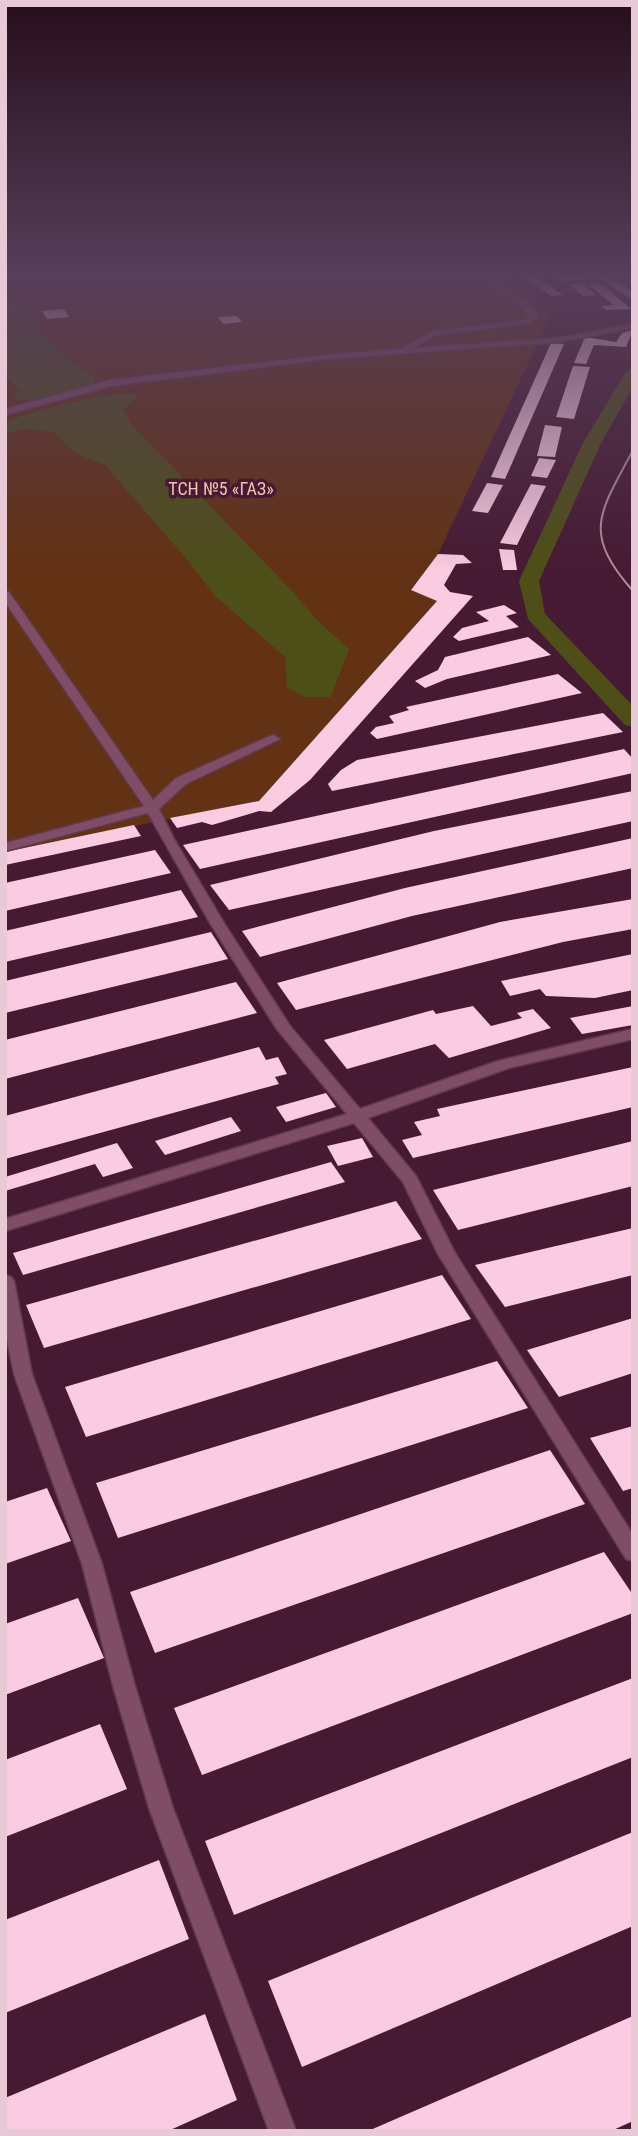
<svg xmlns="http://www.w3.org/2000/svg" width="638" height="2136" font-family="'Roboto Condensed',sans-serif">
  <style>
    .green { fill: #633113 }
    .water { fill: #4e4e18 }
    .lines { fill: none; stroke-linecap: round; stroke-linejoin: round }
    .canal { fill: #4e4e18; fill-rule: evenodd }
    .building { fill: #facbe1 }
    .service-casing { stroke: #5f3a4e; stroke-width: 3 }
    .service { fill: #7f4d66; fill-rule: evenodd }
    .tram { stroke: #b08d9e; stroke-width: 2 }
    .labels { text-anchor: middle; stroke-width: 7; stroke-linejoin: round; paint-order: stroke }
    .far-park-label { font-size: 18px; fill: #f0c3ab; stroke: #461a32 }
  </style>
  <rect width="100%" height="100%" fill="#461a32"/>
  <path class="green" d="M5,273H498L551,315L438,554L411,589L437,601L259,801L5,852Z"/>
  <g class="water">
    <path d="M5,291C31,320 58,360 94,376L95,384L34,399L17,400L11,394L22,390L5,377Z"/>
    <path d="M134,393L137,399L123,409L132,425L293,592L317,620L349,649L331,697H304L287,687L285,657L214,595L190,563L105,465L75,453L53,432L25,429L5,433V422C45,407 91,396 134,393Z"/>
  </g>
  <g class="lines">
    <path class="canal" d="M633,368V387L601,443L539,581L545,614L633,706V727L625,725L528,619L519,581L583,443L625,373Z"/>
  </g>
  <g class="building">
    <path d="M519,273H530L563,295L551,296Z"/>
    <path d="M551,273H577L586,280L562,281Z"/>
    <path d="M591,273H605L633,291V300Z"/>
    <path d="M583,284L596,295L583,296L570,285Z"/>
    <path d="M602,284L631,309L606,310L601,306L613,305L589,285Z"/>
    <path d="M64,309L69,317L47,319L42,311Z"/>
    <path d="M237,316L242,322L223,324L218,317Z"/>
    <path d="M633,330L626,347L594,345L586,364L574,363L585,337L616,342L622,333Z"/>
    <path d="M551,343L564,344L505,479L491,477Z"/>
    <path d="M573,366L590,367L574,419L556,417Z"/>
    <path d="M545,425L562,427L555,457L537,456Z"/>
    <path d="M539,458L556,460L547,478L531,476Z"/>
    <path d="M487,483L503,485L488,513L472,511Z"/>
    <path d="M531,484L546,486L517,545L500,543Z"/>
    <path d="M499,549L514,550L517,570H503Z"/>
    <path d="M438,554L463,555L472,563L456,564L444,585L450,592L473,596L310,780L271,812L259,811L212,825L202,822L177,828L170,818L259,801L437,601L411,590Z"/>
    <path d="M504,605L517,613L506,616L519,627L459,641L453,637L462,628L489,621L476,612Z"/>
    <path d="M528,637L551,655L447,679L425,688L415,681L438,670L445,657Z"/>
    <path d="M558,674L582,693L377,739L370,733L376,727L394,723L389,716L409,710L406,707Z"/>
    <path d="M603,713L623,732L332,791L328,784L341,770L357,760Z"/>
    <path d="M624,749L633,759V773L200,869L183,845Z"/>
    <path d="M633,791V821L229,910L210,885L434,831Z"/>
    <path d="M134,825L141,836L5,865V852Z"/>
    <path d="M633,838V868L412,916L260,957L242,931L405,888Z"/>
    <path d="M155,850L171,873L5,911V883Z"/>
    <path d="M181,890L198,917L5,962V931Z"/>
    <path d="M633,899V929L563,942L296,1010L277,983L500,922Z"/>
    <path d="M211,932L228,959L5,1013V981Z"/>
    <path d="M633,954V990L595,998L546,996L540,989L510,996L501,981Z"/>
    <path d="M236,982L257,1013L5,1079V1040Z"/>
    <path d="M473,1006L491,1026L522,1018L517,1013L533,1009L551,1028L449,1058L435,1044L347,1069L324,1040L433,1010L436,1014Z"/>
    <path d="M633,1006V1025L582,1034L570,1018Z"/>
    <path d="M259,1047L266,1060L278,1057L287,1074L275,1077L279,1084L5,1159V1116Z"/>
    <path d="M633,1067V1107L413,1158L402,1140L422,1135L414,1122L440,1116L437,1109Z"/>
    <path d="M326,1093L336,1107L286,1122L276,1107Z"/>
    <path d="M231,1117L241,1131L165,1155L155,1141Z"/>
    <path d="M362,1138L373,1157L338,1166L327,1146Z"/>
    <path d="M633,1141V1186L458,1230L433,1190Z"/>
    <path d="M117,1143L133,1168L103,1177L95,1164L5,1191V1177Z"/>
    <path d="M331,1162L345,1182L23,1275L13,1253Z"/>
    <path d="M396,1201L422,1239L44,1348L26,1305Z"/>
    <path d="M633,1228V1275L505,1307L475,1265Z"/>
    <path d="M442,1275L471,1319L86,1437L65,1387Z"/>
    <path d="M633,1318V1373L559,1397L527,1350Z"/>
    <path d="M497,1361L528,1408L118,1538L96,1483Z"/>
    <path d="M633,1426V1488L623,1491L590,1438Z"/>
    <path d="M550,1450L585,1504L155,1653L130,1592Z"/>
    <path d="M47,1488L71,1541L5,1564V1502Z"/>
    <path d="M604,1552L633,1595V1613L202,1775L174,1708Z"/>
    <path d="M78,1598L104,1658L5,1695V1624Z"/>
    <path d="M633,1678V1757L234,1915L205,1841Z"/>
    <path d="M100,1724L127,1789L5,1837V1760Z"/>
    <path d="M633,1832V1926L302,2067L268,1981Z"/>
    <path d="M159,1860L189,1939L5,2013V1920Z"/>
    <path d="M205,2014L237,2100L168,2131H5V2098Z"/>
    <path d="M633,2016V2121L611,2131H368Z"/>
  </g>
  <g class="lines">
    <g class="service-casing">
      <g id="service">
        <path d="M479,273H487L538,313V317L527,324L435,335L414,348L559,338L633,324V328L559,342L327,359L111,386L5,415V409L110,380L327,355L401,349L433,331L525,320L530,315Z"/>
        <path d="M5,591L9,592L153,800L176,778L270,736L274,735L280,739L186,784L159,809L174,839L224,923L290,1026L360,1109L498,1061L633,1029V1039L509,1068L368,1118L416,1176L455,1253L633,1535V1561L626,1559L438,1254L403,1182L354,1123L5,1231V1219L347,1114L276,1028L210,923L148,813L5,851V843L144,806L5,602Z"/>
        <path d="M5,1275L11,1277L14,1281L32,1374L102,1564L135,1686L173,1808L296,2131H269L149,1808L113,1686L82,1564L14,1374L5,1330Z"/>
      </g>
    </g>
    <use href="#service" class="service"/>
    <g class="tram">
      <path d="M620,273L633,282"/>
      <path d="M633,450C600,513 581,532 633,591"/>
    </g>
  </g>
  <linearGradient id="sky" x2="0" y2="1"><stop stop-color="#260e1c"/><stop offset="0.48" stop-color="#573e5a"/><stop offset="1" stop-color="#573e5a" stop-opacity="0"/></linearGradient>
  <rect width="638" height="572" fill="url(#sky)"/>
  <g class="labels">
    <g class="far-park-label">
      <text x="221" y="495">ТСН №5 «ГАЗ»</text>
    </g>
  </g>
  <rect width="638" height="2136" fill="none" stroke="#e8cad7" stroke-width="14"/>
</svg>
